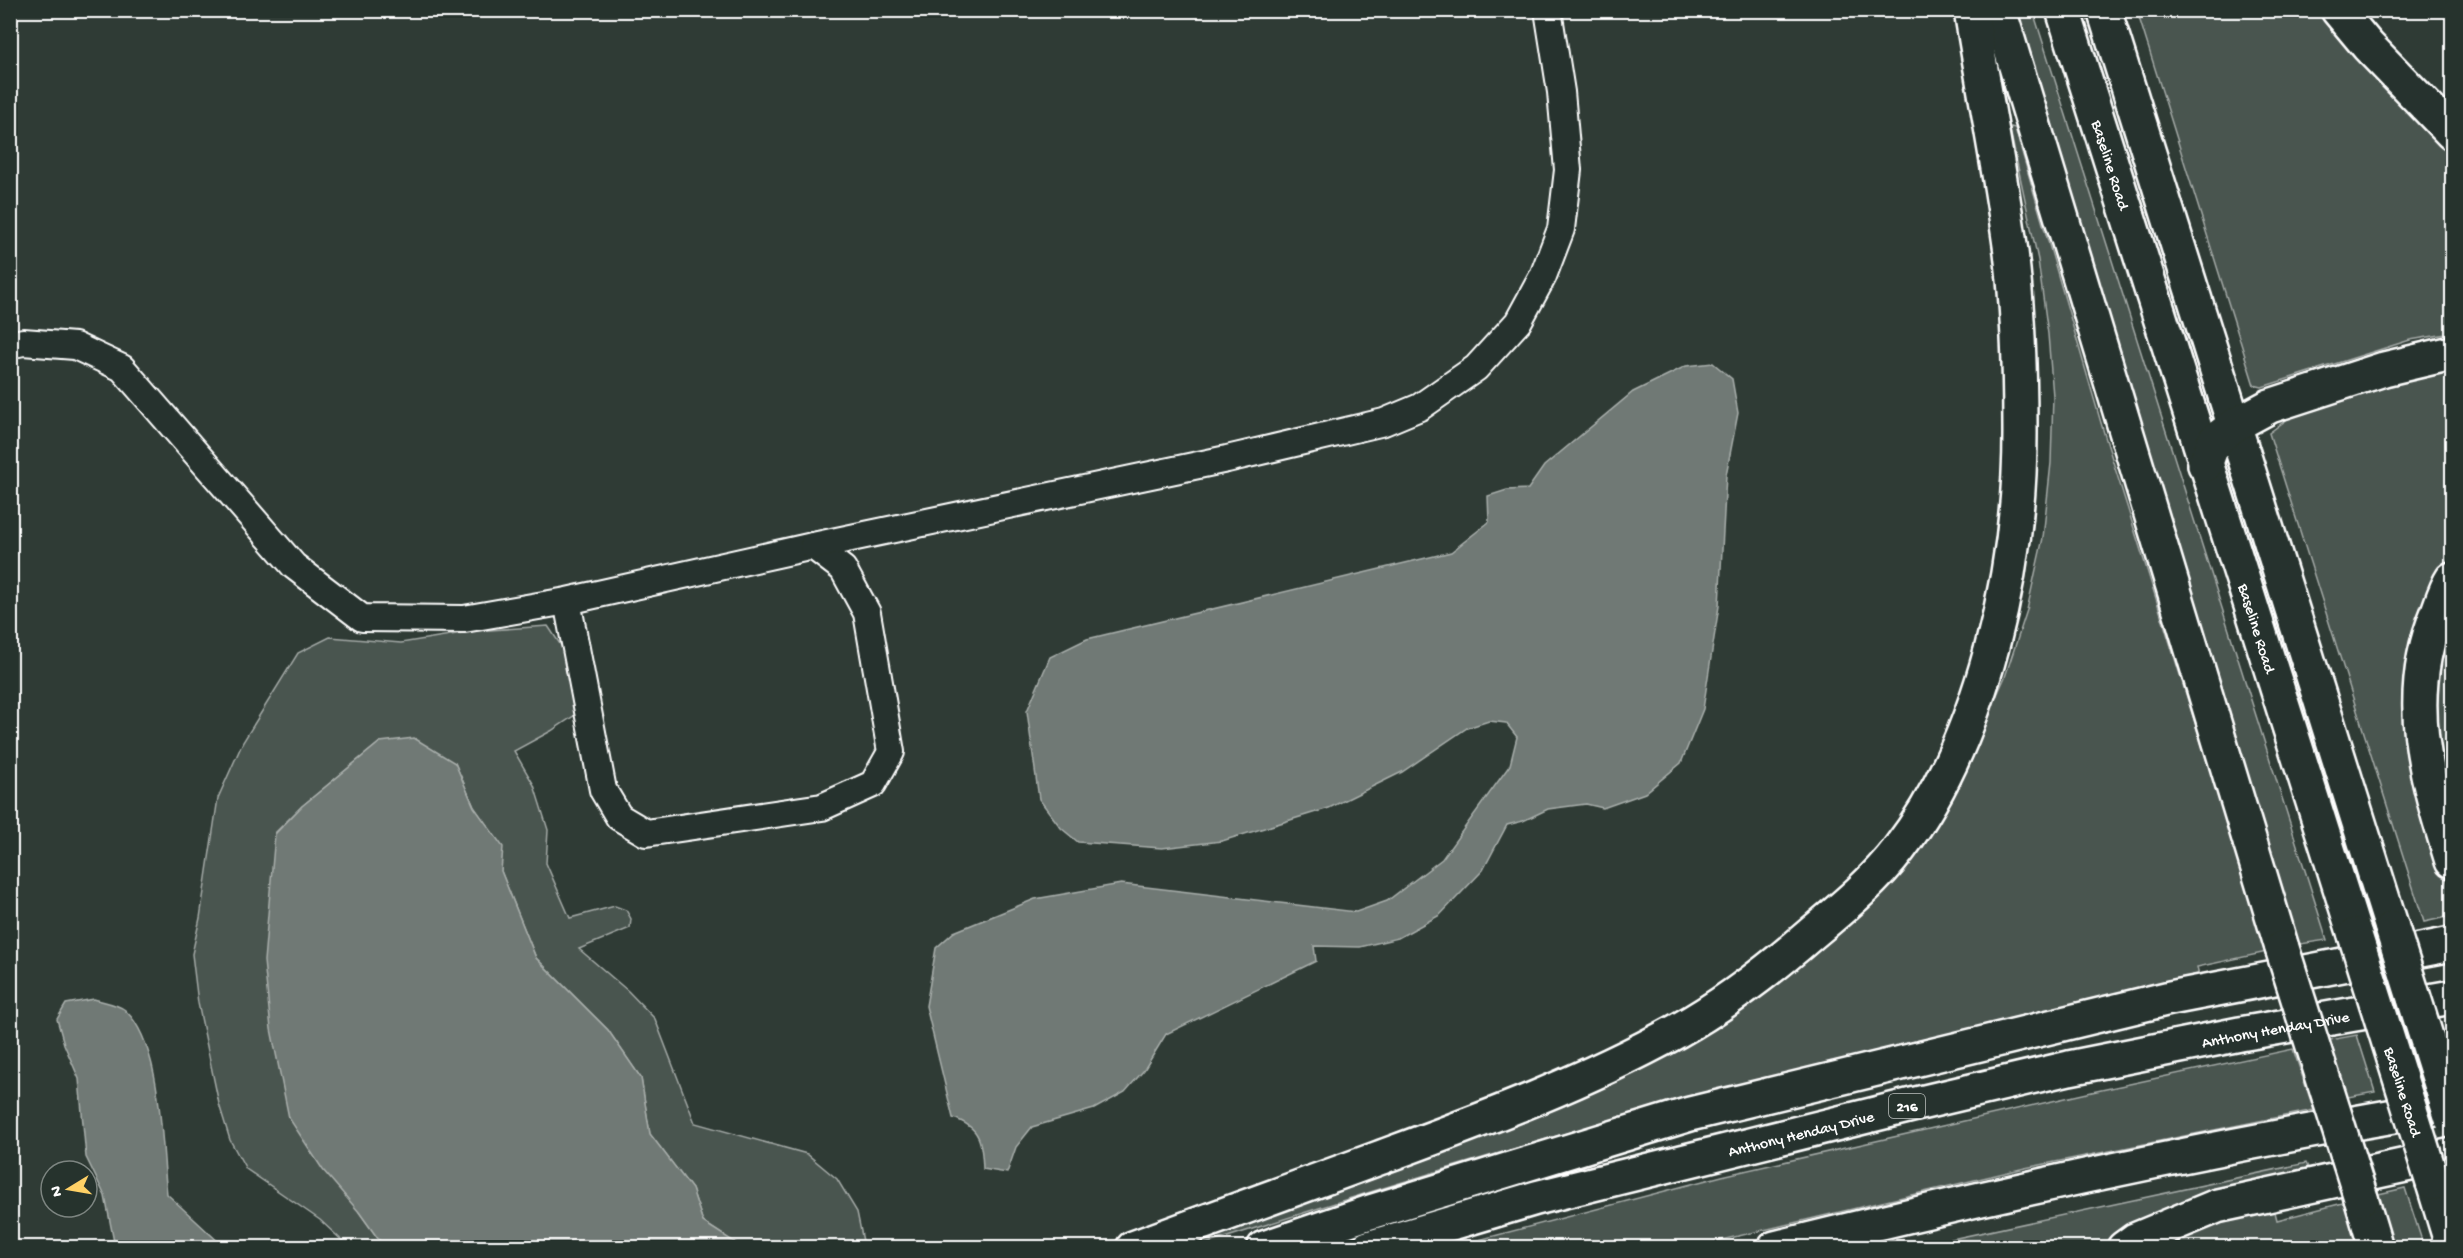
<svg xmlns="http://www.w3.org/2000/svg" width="2463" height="1258" font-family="'Gochi Hand',sans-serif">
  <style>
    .green { fill: #4a544f; stroke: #a4aaa7; stroke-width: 1.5 }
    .water { fill: #707975; stroke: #a9afac; stroke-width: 1.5 }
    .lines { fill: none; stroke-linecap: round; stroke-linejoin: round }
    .minor-casing { stroke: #fff; stroke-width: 30 }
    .major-casing { stroke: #fff; stroke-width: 38 }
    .highway-casing { stroke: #fff; stroke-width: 38 }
    .minor { stroke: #26332d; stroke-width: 26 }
    .major { stroke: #26332d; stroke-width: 33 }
    .highway { stroke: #26332d; stroke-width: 33 }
    .major-bridge-casing { stroke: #fff; stroke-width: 38; stroke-linecap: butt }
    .highway-bridge-casing { stroke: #fff; stroke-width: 38; stroke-linecap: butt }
    .major-bridge { stroke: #26332d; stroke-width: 33 }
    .highway-bridge { stroke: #26332d; stroke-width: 33 }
    .labels { text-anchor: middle; stroke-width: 6; stroke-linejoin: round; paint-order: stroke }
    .shield { fill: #26332d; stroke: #bec2c0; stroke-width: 1.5 }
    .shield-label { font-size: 15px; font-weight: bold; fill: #fff }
    .street-label { font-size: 16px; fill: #fff; stroke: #26332d }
  </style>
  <rect width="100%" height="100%" fill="#2f3b35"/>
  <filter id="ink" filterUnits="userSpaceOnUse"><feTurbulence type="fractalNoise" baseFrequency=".0167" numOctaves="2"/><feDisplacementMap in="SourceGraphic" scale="12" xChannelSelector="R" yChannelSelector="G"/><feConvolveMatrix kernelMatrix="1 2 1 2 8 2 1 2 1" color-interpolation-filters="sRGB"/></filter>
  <g filter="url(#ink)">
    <g class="green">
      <path d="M2007,11H2033L2327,940L2294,945Z"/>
      <path d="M2137,11H2328L2424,124L2452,152V333L2410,340L2262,387L2254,385Z"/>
      <path d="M2011,127L2015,128L2104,433L2267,952L2197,967L2199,975C2031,1014 1863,1052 1697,1097C1528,1142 1362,1194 1196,1247L1172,1248L1595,1090L1685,1046L1740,1012L1810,957L1849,920L1974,746L2005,677L2027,610L2043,538L2051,463L2053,396L2048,334L2038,260L2010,130Z"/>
      <path d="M2452,369V562L2449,566L2425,798L2452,898V916L2424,922L2269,433L2289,418L2308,411L2425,375Z"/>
      <path d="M2248,519L2373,898L2360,900L2256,572Z"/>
      <path d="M2452,616V811C2434,736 2424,690 2452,616Z"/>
      <path d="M548,626L566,653L573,680L575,715L551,731L514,751L534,785L548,830L546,863L570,918L615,906L626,910L631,919L630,928L579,949L628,991L655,1019L695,1123L807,1154L837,1179L857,1212L864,1246L861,1248L738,1247V1245L703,1222L692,1189L650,1134L641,1078L608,1030L536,958L501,871L502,847L474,807L455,763L380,742L302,806L275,833L359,1212L384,1247H349L320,1220L246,1169L230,1140L219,1104L198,1003L192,954L200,918L218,798L243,742L298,653L330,637L401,643L475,631Z"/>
      <path d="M2357,1035L2375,1092L2343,1098L2324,1041Z"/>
      <path d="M2293,1049L2314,1110L2025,1168L1692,1247H1452L1722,1176L2092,1092Z"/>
      <path d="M2306,1163L2310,1172L2139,1225L2100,1247L1910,1248Z"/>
      <path d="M2405,1188L2424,1247H2391L2374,1195Z"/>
      <path d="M2347,1202L2361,1248H2148L2183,1232L2273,1204L2277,1220Z"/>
    </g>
    <g class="water">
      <path d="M1713,363L1732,379L1738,413L1726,475L1719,606L1703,709L1681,763L1645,793L1603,808L1586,804L1548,809L1523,821L1507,825L1483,870L1440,915L1398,938L1360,947L1314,946L1316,961L1166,1034L1144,1070L1125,1092L1094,1109L1032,1127L1016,1147L1007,1173L983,1169C982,1143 981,1127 953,1118L926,1006L936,948L954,932L1035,899L1121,884L1356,912L1387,901L1442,859L1510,765L1517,737L1506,723L1489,721L1467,728L1402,772L1329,808L1222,841L1162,848L1078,842L1061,828L1039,799L1027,711L1050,657L1087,639L1451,552L1489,522L1488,496L1507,490L1528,489L1544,466L1633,392L1686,366Z"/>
      <path d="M414,738L455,763L474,807L503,847L501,871L536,958L608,1030L641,1078L650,1134L692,1189L703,1222L739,1245L738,1247H384L359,1212L323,1170L289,1118L271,1029L264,961L275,834L302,806L380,742Z"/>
      <path d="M94,999C103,1002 118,1004 125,1010C163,1046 161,1144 167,1194L224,1247H115L105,1196L86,1157L79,1079L64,1044L57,1019L66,1004Z"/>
    </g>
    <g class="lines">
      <g class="minor-casing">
        <g id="minor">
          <path d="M10,345L23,342L75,346L122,368L294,566L362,618L464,619L567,601L813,546L843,569L867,613L891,752L873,784L822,807L646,833L619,817L603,790L567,601"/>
          <path d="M813,546L1227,459L1384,422L1420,407L1476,368L1518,322L1543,276L1561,229L1568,170L1561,92L1548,10"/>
        </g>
      </g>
      <g class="major-casing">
        <g id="major">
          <path id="s1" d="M2063,10L2355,935"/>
          <path d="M2104,10L2392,928"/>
          <path d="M2433,1183L2452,1245"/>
        </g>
      </g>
      <g class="highway-casing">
        <g id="highway">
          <path d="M1999,10L2282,948"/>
          <path d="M2338,10L2368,46L2452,133"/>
          <path d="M2205,465L2214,441L2233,426L2270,406L2384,369L2452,353"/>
          <path d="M2452,579C2446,588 2442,601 2438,612C2402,698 2426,777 2452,861"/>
          <path d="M2361,1198L2376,1248"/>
          <path d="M1133,1248C1215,1218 1297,1188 1379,1158C1482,1120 1581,1084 1677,1031C1722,1006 1772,968 1811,934C1842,908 1875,881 1899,849C1984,738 2021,564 2020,427C2020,369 2018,309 2011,252C2000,171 1984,91 1971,10"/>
          <path d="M1264,1248L1367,1213L1690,1114L2170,998L2452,944"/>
          <path id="s2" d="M1368,1248L1536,1198L1916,1104L2069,1068L2240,1034L2452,997"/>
          <path d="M1775,1248C1999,1192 2225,1144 2452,1106"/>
          <path d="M2124,1248L2135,1240L2217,1206L2452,1155"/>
        </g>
      </g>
      <use href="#minor" class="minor"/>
      <use href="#major" class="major"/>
      <use href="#highway" class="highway"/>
      <g class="major-bridge-casing">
        <g id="major-bridge">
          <path d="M2392,928L2452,1119"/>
          <path id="s3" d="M2355,935L2433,1183"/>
        </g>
      </g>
      <g class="highway-bridge-casing">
        <path id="highway-bridge" d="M2282,948L2361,1198"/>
      </g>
      <use href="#major-bridge" class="major-bridge"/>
      <use href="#highway-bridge" class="highway-bridge"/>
    </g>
  </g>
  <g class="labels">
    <rect class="shield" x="1889" y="1094" width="36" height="24" rx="4.5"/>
    <g class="shield-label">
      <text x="1907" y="1111">216</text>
    </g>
    <g class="street-label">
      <text dy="6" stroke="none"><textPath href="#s1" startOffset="162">Baseline Road</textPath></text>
      <text dy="6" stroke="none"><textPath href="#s1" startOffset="648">Baseline Road</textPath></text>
      <text dy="6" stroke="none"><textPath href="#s2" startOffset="934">Anthony Henday Drive</textPath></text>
      <text dy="6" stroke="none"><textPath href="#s3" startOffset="164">Baseline Road</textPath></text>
      <text dy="6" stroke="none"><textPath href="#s2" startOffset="448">Anthony Henday Drive</textPath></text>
    </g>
  </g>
  <rect width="2463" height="1258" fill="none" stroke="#26332d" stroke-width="36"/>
  <rect x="18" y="18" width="2427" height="1222" fill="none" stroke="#fff" stroke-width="2" filter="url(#ink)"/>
  <g transform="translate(69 1189) rotate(259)"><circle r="28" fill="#26332d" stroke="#7d8581" stroke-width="1.5"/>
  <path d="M0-4.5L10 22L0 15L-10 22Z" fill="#ffd166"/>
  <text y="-9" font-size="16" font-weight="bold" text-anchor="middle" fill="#ffffff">N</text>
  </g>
</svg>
